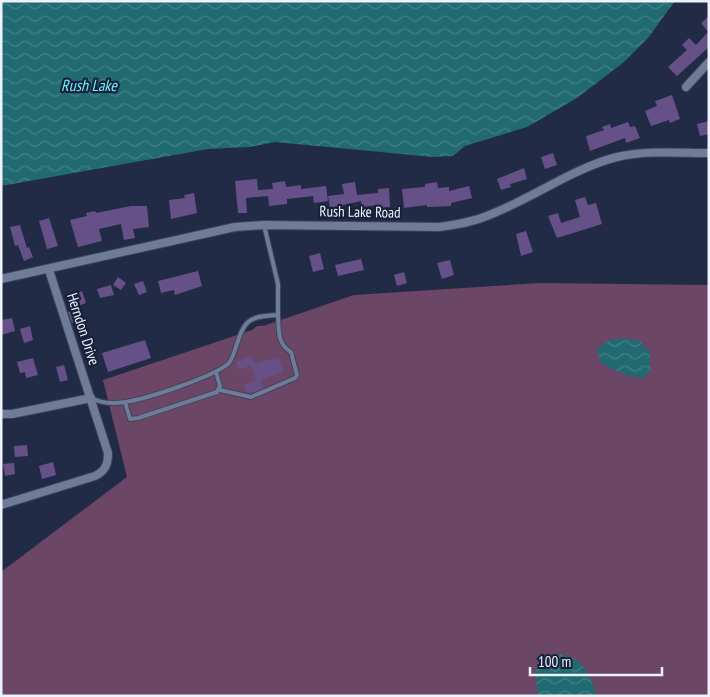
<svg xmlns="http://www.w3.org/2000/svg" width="710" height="697" font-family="'PT Sans Narrow',sans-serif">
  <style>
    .green { fill: #6b4666 }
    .water { fill: url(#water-waves) }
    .building { fill: #655188 }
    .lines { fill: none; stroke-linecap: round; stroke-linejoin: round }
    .lane-casing { stroke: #3d4458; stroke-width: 6 }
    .street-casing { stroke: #3d4458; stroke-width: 10 }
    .lane { stroke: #6e7b99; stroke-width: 4 }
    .street { stroke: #6e7b99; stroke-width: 8 }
    .labels { text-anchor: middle; stroke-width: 4.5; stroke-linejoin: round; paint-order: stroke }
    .street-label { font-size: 15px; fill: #eef2fd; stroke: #18213a }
    .water-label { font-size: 16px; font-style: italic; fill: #6cf1ff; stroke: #18213a }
  </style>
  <defs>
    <pattern id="water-waves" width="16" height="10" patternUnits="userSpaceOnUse" patternTransform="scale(1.25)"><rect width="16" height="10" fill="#226a71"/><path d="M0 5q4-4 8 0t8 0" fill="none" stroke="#428086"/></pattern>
  </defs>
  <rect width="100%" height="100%" fill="#222b45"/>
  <path class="green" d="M539,283L709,285V696H1V572L127,477L103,380L252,330L257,326H263L354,295Z"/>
  <g class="water">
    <path d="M1,1H675L648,38L624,62L577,98L527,127L465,146L453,156L433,157L275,142L250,147L208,149L1,186Z"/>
    <path d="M622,338L638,340L650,352V371L643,378L625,375L601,363L597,350C604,341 612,339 622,338Z"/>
    <path d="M560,654C587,660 588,674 597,696H538L535,669L547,657Z"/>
  </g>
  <g class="building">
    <path d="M709,16V47L677,76L668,67L687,50L682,45L689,38L696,45L708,32L701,23Z"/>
    <path d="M672,95L680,119L670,123L669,120L651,126L645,111L657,106L655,101Z"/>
    <path d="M709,121V134L700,136L697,124Z"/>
    <path d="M628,122L630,127L635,126L640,138L626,143L625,138L590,151L586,136L604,130L602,127L610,124L611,128Z"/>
    <path d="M553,153L557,165L545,169L541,157Z"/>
    <path d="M524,168L527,179L510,184L511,187L501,190L497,179Z"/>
    <path d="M257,179L258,190L273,189L272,183L285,181L286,187L301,185V189L326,186L328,201L314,203L313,196L287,199V204L269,206L268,196L246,198L247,213H238L235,181Z"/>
    <path d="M355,182L357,195L378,193V189L389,188L390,207L379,208V205L362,207L361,201L330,208L328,196L344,194L342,184Z"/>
    <path d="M437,182L438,188L449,187V191L469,186L472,198L451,203V206L427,207V205L404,208L402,189L425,187V184Z"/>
    <path d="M194,193L197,213L171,219L169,200L185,198L184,195Z"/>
    <path d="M585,197L588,205L596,203L602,224L557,238L548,216L558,213L561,223L580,217L575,200Z"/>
    <path d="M131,206H147L149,227L133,229L135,238L124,240L121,224L99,229L102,241L78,247L70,220L87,216L86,213L95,211L96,213Z"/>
    <path d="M49,218L58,246L47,249L39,221Z"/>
    <path d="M20,225L27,248L29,247L33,257L24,261L18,245L15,246L10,227Z"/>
    <path d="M526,231L533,252L521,256L516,234Z"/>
    <path d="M320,253L324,269L313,272L309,256Z"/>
    <path d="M361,259L364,270L338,276L335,265Z"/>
    <path d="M450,260L454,275L442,279L437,263Z"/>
    <path d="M198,271L202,286L175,295L174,290L161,293L158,281Z"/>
    <path d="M404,272L407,283L397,286L394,275Z"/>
    <path d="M118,277L126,283L121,290L113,285Z"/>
    <path d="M143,281L147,292L139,295L134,284Z"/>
    <path d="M111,285L114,295L100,298L97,289Z"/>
    <path d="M82,291L86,303L75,307L71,295Z"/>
    <path d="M79,308L82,320L72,323L68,312Z"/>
    <path d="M12,318L15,331L1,335V320Z"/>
    <path d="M30,326L33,340L24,343L20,329Z"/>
    <path d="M145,340L151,358L108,372L102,353Z"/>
    <path d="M251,356L254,364L276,358V361L280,359L284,372L260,380L263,388L251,393L246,392L244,385L256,381L251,365L239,370L236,362Z"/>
    <path d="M33,358L38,375L26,378L25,372L20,373L17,362Z"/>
    <path d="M64,365L68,380L60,382L56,367Z"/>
    <path d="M27,445L28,456L15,457L14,446Z"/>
    <path d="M53,462L56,475L42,479L39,466Z"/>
    <path d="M14,463L15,474L5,476L3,464Z"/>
  </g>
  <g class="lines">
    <g class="lane-casing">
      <g id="lane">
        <path d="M220,390L251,397L295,378L297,375L291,352C277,344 279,330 278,315"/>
        <path d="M91,398C101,403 114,404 125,402C147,399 212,377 228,364C232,360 233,355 235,350C244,321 247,316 278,315V284L264,225"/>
        <path d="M125,402L130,419L138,418L217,392L220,386L216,372"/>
      </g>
    </g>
    <g class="street-casing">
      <g id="street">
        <path d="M686,87L709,62"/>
        <path d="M1,279L235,227L264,225L439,227C454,225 469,223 484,217C529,201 570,169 617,157C647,150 678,153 709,153"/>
        <path d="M1,414H12L91,398"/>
        <path d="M1,505L95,476C105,471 108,465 108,453L49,270"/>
      </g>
    </g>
    <use href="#lane" class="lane"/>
    <use href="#street" class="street"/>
  </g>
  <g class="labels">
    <g class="street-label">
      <text transform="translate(360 212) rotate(1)" y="5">Rush Lake Road</text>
      <text transform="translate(83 329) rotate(72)" y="5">Herndon Drive</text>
    </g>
    <g class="water-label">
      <text x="89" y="91">Rush Lake</text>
    </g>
  </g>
  <rect width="710" height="697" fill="none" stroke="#eef2fd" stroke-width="5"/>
  <path d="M530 667v8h132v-8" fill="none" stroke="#eef2fd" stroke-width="2.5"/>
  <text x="538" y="667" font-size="15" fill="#eef2fd" stroke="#18213a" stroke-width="4" paint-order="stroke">100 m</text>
</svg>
